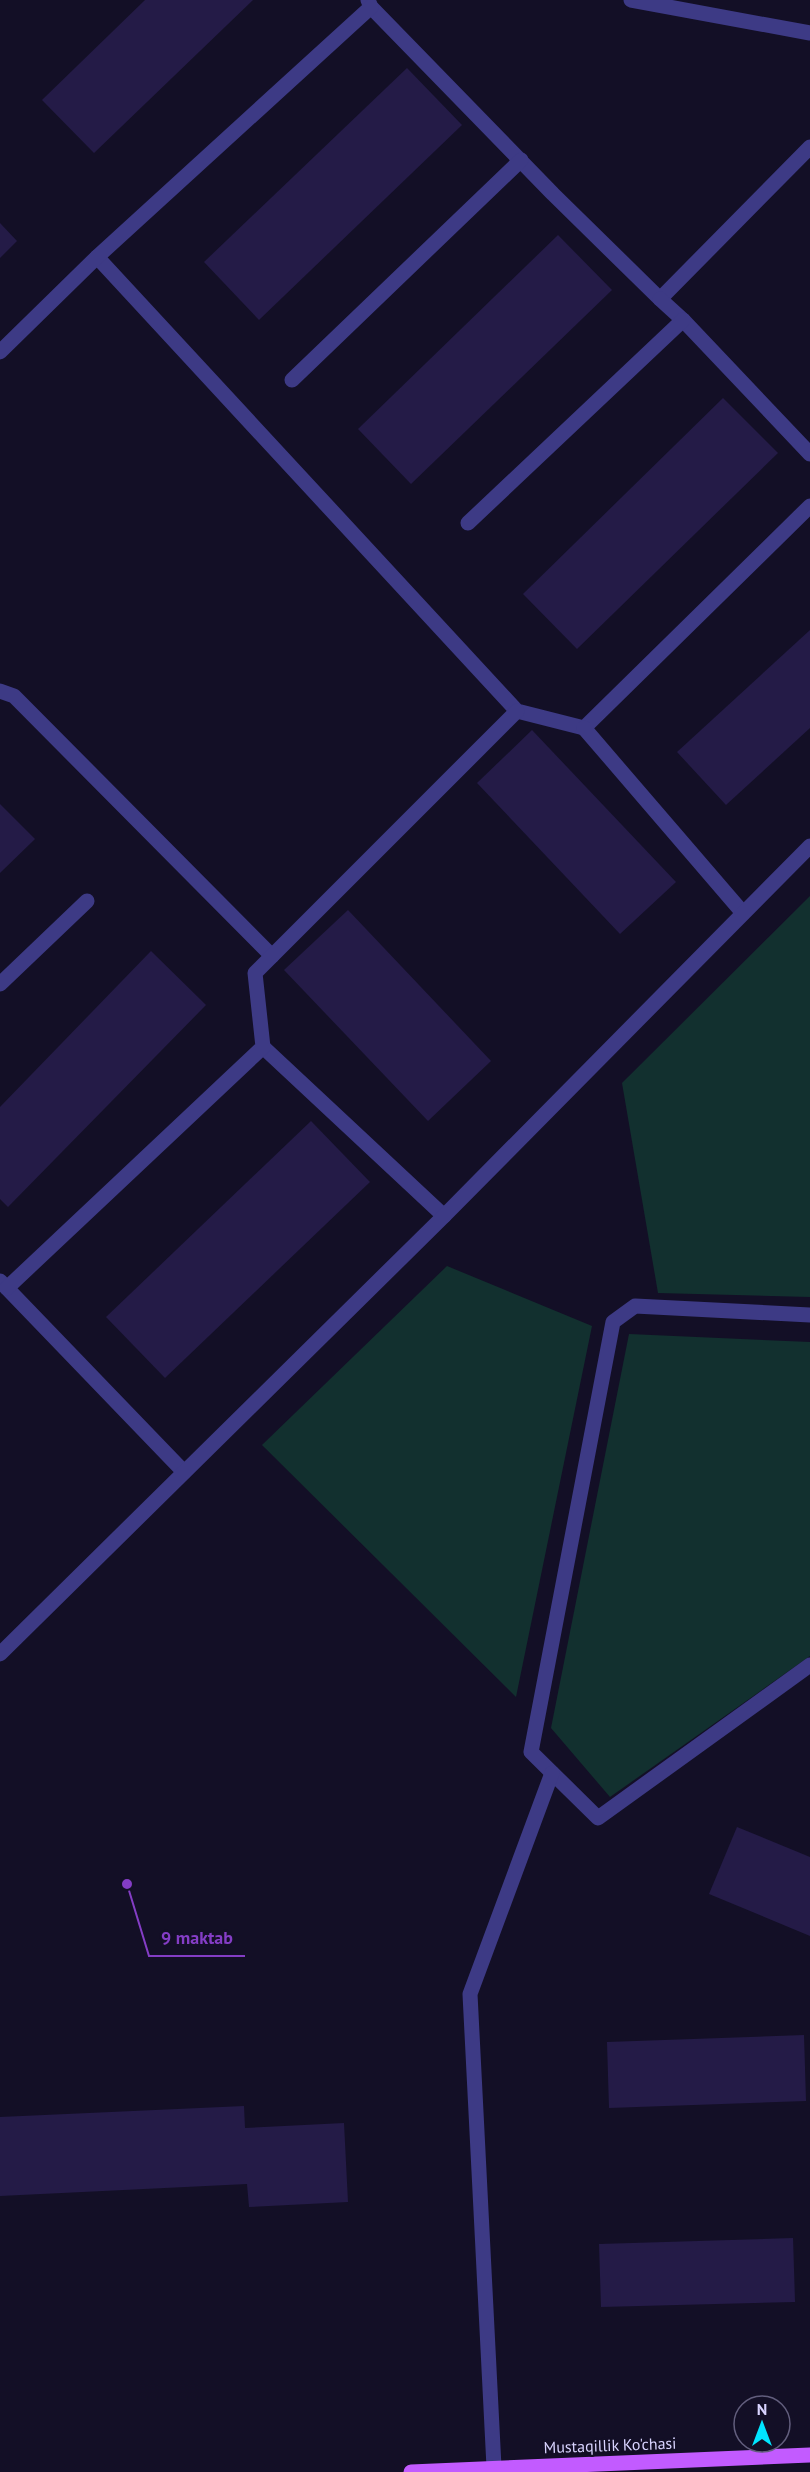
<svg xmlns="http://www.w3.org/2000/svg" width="810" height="2472" font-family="'PT Sans',sans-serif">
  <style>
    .green { fill: #12302f }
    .building { fill: #241b47 }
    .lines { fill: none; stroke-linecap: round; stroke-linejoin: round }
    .minor { stroke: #3d3a85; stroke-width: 15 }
    .major { stroke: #c25bff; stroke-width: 15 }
    .labels { text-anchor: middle; stroke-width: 4.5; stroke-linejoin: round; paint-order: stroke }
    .street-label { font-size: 16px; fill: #d9d4ff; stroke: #130f26 }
    .leader { fill: none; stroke: #843dc5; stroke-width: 2 }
    .callout-dot { fill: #843dc5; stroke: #130f26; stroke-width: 2 }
    .callout-label { font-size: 18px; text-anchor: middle; font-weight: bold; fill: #843dc5; stroke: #130f26; stroke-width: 4.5; stroke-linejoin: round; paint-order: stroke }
  </style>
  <rect width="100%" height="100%" fill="#130f26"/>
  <g class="green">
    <path d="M810,896V1297L658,1293L622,1083Z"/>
    <path d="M447,1266L592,1326L516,1697L262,1445Z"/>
    <path d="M629,1334L810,1342V1656L610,1797L551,1728Z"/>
  </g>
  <g class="building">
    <path d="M145,0H253L94,153L42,100Z"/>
    <path d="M407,68L462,125L259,320L204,262Z"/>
    <path d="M0,223L17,241L0,258Z"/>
    <path d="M558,235L612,290L411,484L358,429Z"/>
    <path d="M723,398L778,453L577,649L523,594Z"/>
    <path d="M810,630V728L726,805L677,752Z"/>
    <path d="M532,730L676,882L620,934L477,783Z"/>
    <path d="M0,804L35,839L0,873Z"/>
    <path d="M348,910L491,1061L428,1121L284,970Z"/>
    <path d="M151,951L206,1005L8,1207L0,1199V1107Z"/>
    <path d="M311,1121L370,1182L165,1378L106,1317Z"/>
    <path d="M737,1827L810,1857V1936L709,1894Z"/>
    <path d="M804,2035L806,2101L609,2108L607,2042Z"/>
    <path d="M244,2106L245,2128L344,2123L348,2202L249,2207L247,2184L0,2196V2117Z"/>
    <path d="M793,2238L795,2302L601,2307L599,2244Z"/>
  </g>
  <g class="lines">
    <g class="minor">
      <path d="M368,0L371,7L553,194L660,299L810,147"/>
      <path d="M631,0L810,33"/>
      <path d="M97,257L517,711L584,728L810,506"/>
      <path d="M660,299L683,320L810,454"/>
      <path d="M0,352L97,257L371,7"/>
      <path d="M292,380L521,160"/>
      <path d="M468,523L683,320"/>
      <path d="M0,691L14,696L272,956"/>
      <path d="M584,728L743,913"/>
      <path d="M0,984L87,901"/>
      <path d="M263,1047L444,1216"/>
      <path d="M0,1281L184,1472"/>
      <path d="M7,1288L263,1047L255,973L517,711"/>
      <path d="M810,1315L635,1306L613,1322L531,1752L598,1818L810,1665"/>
      <path d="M0,1654L444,1216L810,846"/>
      <path d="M494,2467L470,1994L552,1773"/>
    </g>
    <path class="major" d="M411,2472L810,2455"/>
  </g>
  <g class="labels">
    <g class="street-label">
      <text transform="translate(610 2445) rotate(-2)" y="6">Mustaqillik Ko'chasi</text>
    </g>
  </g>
  <path class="leader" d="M127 1884L149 1956H245"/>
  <circle class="callout-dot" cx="127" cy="1884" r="6"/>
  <g class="callout-label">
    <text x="197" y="1944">9 maktab</text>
  </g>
  <g transform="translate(762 2424)"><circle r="28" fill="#130f26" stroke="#625e7d" stroke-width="1.5"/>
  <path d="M0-4.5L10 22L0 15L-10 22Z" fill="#00e5ff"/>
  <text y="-9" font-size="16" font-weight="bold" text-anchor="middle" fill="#d9d4ff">N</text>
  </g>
</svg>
